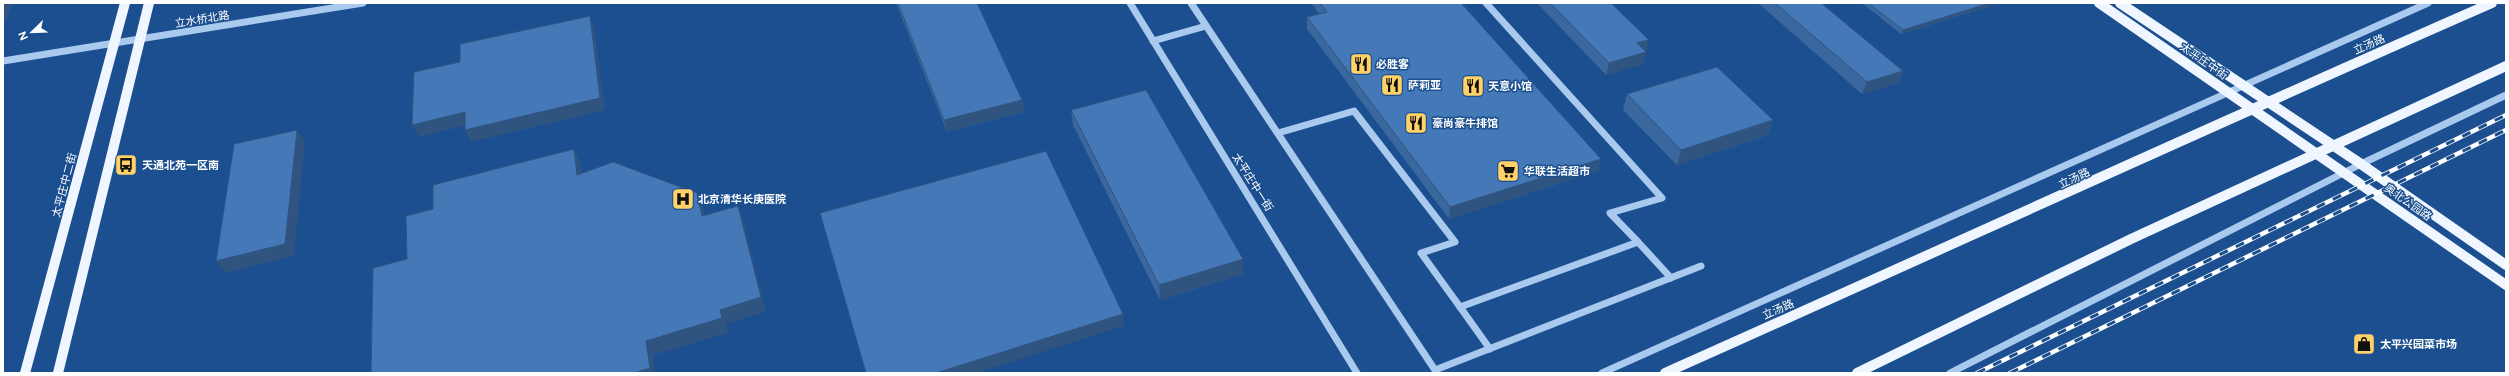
<svg xmlns="http://www.w3.org/2000/svg" width="2509" height="376" font-family="Figtree,'Noto Sans SC',sans-serif">
  <style>
    .lines { fill: none; stroke-linecap: round; stroke-linejoin: round }
    .minor { stroke: #a9c9ee; stroke-width: 7 }
    .major { stroke: #f0f6ff; stroke-width: 10 }
    .rail-casing { stroke: #fff; stroke-width: 4.5 }
    .rail { stroke: #1b4f8f; stroke-width: 3; stroke-dasharray: 9; stroke-linecap: butt }
    .wall { fill: #3a679d }
    .shaded-wall { fill: #305480 }
    .building { fill: #4478b7; stroke: #305480 }
    .labels { text-anchor: middle; stroke-width: 3; stroke-linejoin: round; paint-order: stroke }
    .street-label { font-size: 11px; fill: #fff; stroke: #1b4f8f }
    .poi-label { font-size: 11px; font-weight: bold; fill: #fff; stroke: #1b4f8f; text-anchor: start }
  </style>
  <rect width="100%" height="100%" fill="#1b4f8f"/>
  <g class="lines">
    <g class="minor">
      <path d="M1130,3L1357,373"/>
      <path d="M1191,3L1435,370L1701,266"/>
      <path d="M1486,3L1662,198L1610,213L1638,242"/>
      <path d="M1153,41L1206,26"/>
      <path d="M3,61L363,3"/>
      <path d="M1278,133L1354,111L1455,242L1421,253L1460,307L1638,242L1671,278"/>
      <path d="M1460,307L1490,349"/>
      <path d="M1602,373L2428,3"/>
      <path d="M1950,373L2361,164L2506,95"/>
    </g>
    <g class="major">
      <path d="M2099,3L2506,285"/>
      <path d="M2120,3L2361,164L2506,265"/>
      <path d="M25,373L125,3"/>
      <path d="M58,373L149,3"/>
      <path d="M1665,373C1941,250 2215,124 2492,3"/>
      <path d="M1857,373L2131,239L2506,66"/>
    </g>
    <g class="rail-casing">
      <g id="rail">
        <path d="M1977,373L2506,115"/>
        <path d="M2010,373L2506,130"/>
      </g>
    </g>
    <use href="#rail" class="rail"/>
  </g>
  <g class="wall">
    <path d="M896,3H977L1022,100L1024,112L947,132Z"/>
    <path d="M1311,3H1461L1601,159L1598,171L1449,219L1307,29V17L1319,14Z"/>
    <path d="M1537,3H1611L1646,51L1645,52L1643,64L1606,75Z"/>
    <path d="M1758,3H1821L1903,71L1898,83L1862,94Z"/>
    <path d="M1862,3H1995L1994,5L1901,34Z"/>
    <path d="M1627,94L1773,120L1768,135L1677,165L1623,110Z"/>
    <path d="M1071,110L1243,259V274L1160,300L1073,125Z"/>
  </g>
  <g class="shaded-wall">
    <path d="M3,3H13L7,19L3,20Z"/>
    <path d="M1990,3H1995L1994,5L1901,34L1903,30Z"/>
    <path d="M590,16L594,27L605,110L471,142L465,130Z"/>
    <path d="M1649,40L1646,51L1634,55L1637,43Z"/>
    <path d="M1646,52L1643,64L1606,75L1609,63Z"/>
    <path d="M1903,71L1898,83L1862,94L1867,82Z"/>
    <path d="M1022,100L1024,112L947,132L944,120Z"/>
    <path d="M465,112L471,124L419,137L412,125Z"/>
    <path d="M1773,120L1768,135L1677,165L1681,150Z"/>
    <path d="M297,130L305,141L294,256L225,273L216,261Z"/>
    <path d="M574,149L580,163L584,189L577,175Z"/>
    <path d="M1601,159L1598,171L1449,219L1450,207Z"/>
    <path d="M697,193L703,207L707,230L702,216Z"/>
    <path d="M738,206L743,220L766,312L726,324L728,333L653,355L655,373H634L646,341L720,310Z"/>
    <path d="M1243,259V274L1160,300L1159,285Z"/>
    <path d="M1123,314L1124,326L976,373H936Z"/>
  </g>
  <g class="building">
    <path d="M898,3H977L1022,100L944,120Z"/>
    <path d="M1320,3H1461L1601,159L1450,207L1307,17L1327,12Z"/>
    <path d="M1550,3H1611L1649,40L1637,43L1646,52L1609,63Z"/>
    <path d="M1775,3H1821L1903,71L1867,82Z"/>
    <path d="M1868,3H1990L1903,30Z"/>
    <path d="M590,16L600,98L465,130V112L412,125L414,72L460,62V44Z"/>
    <path d="M1717,67L1773,120L1681,150L1627,94Z"/>
    <path d="M1146,90L1243,259L1159,285L1071,110Z"/>
    <path d="M297,130L285,244L216,261L234,144Z"/>
    <path d="M574,149L577,175L613,162L697,193L702,216L738,206L761,297L720,310L722,318L646,341L650,368L634,373H371L373,268L407,259L406,216L433,209V185Z"/>
    <path d="M1046,151L1123,314L936,373H866L820,213Z"/>
  </g>
  <defs>
    <g id="restaurant-square" transform="scale(1.15)"><rect x="-9" y="-9" width="18" height="18" rx="4" fill="#ffd166" stroke="#1b4f8f"/><path d="M-5-6h1v4h1v-4h1v4h1v-4h1v5L-1.5 .5V6h-2V.5L-5-1ZM5-6V6H3V1.5H1.5Q1.5-4 5-6Z" fill="#111"/></g>
    <g id="bus-square" transform="scale(1.15)"><rect x="-9" y="-9" width="18" height="18" rx="4" fill="#ffd166" stroke="#1b4f8f"/><path d="M-5-6H5V4H4V6H2V4H-2V6H-4V4H-5ZM-3.5-4V0h7V-4ZM-3.5 1.2v1.5H-2V1.2ZM2 1.2v1.5H3.5V1.2Z" fill="#111"/></g>
    <g id="supermarket-square" transform="scale(1.15)"><rect x="-9" y="-9" width="18" height="18" rx="4" fill="#ffd166" stroke="#1b4f8f"/><path d="M-6-5.5h2.5l.6 2H6L4.5 2H-2.5L-4.4-4H-6ZM-1.5 3.2a1.3 1.3 0 1 0 .1 0ZM3 3.2a1.3 1.3 0 1 0 .1 0Z" fill="#111"/></g>
    <g id="hospital-square" transform="scale(1.15)"><rect x="-9" y="-9" width="18" height="18" rx="4" fill="#ffd166" stroke="#1b4f8f"/><path d="M-5-5h3v3.5h4V-5h3V5h-3V1.5h-4V5h-3Z" fill="#111"/></g>
    <g id="shop-square" transform="scale(1.15)"><rect x="-9" y="-9" width="18" height="18" rx="4" fill="#ffd166" stroke="#1b4f8f"/><path d="M-5-2.5h2.3a2.7 3.5 0 0 1 5.4 0H5L5.5 6h-11ZM-1.5-2.5h3a1.5 2.3 0 0 0-3 0Z" fill="#111"/></g>
  </defs>
  <g fill-rule="evenodd">
    <use href="#restaurant-square" x="1361" y="64"/>
    <use href="#restaurant-square" x="1392" y="85"/>
    <use href="#restaurant-square" x="1473" y="86"/>
    <use href="#restaurant-square" x="1416" y="123"/>
    <use href="#bus-square" x="126" y="165"/>
    <use href="#supermarket-square" x="1508" y="171"/>
    <use href="#hospital-square" x="683" y="199"/>
    <use href="#shop-square" x="2364" y="344"/>
  </g>
  <g class="labels">
    <g class="street-label">
      <text transform="translate(202 19) rotate(-9)" y="4">立水桥北路</text>
      <text transform="translate(2369 44) rotate(-24)" y="4">立汤路</text>
      <text transform="translate(2204 61) rotate(35)" y="4">太平庄中街</text>
      <text transform="translate(2074 178) rotate(-25)" y="4">立汤路</text>
      <text transform="translate(1253 182) rotate(58)" y="4">太平庄中一街</text>
      <text transform="translate(64 185) rotate(-75)" y="4">太平庄中二街</text>
      <text transform="translate(2408 202) rotate(35)" y="4">奥北公园路</text>
      <text transform="translate(1778 309) rotate(-24)" y="4">立汤路</text>
    </g>
    <g class="poi-label">
      <text x="1376" y="68">必胜客</text>
      <text x="1408" y="89">萨莉亚</text>
      <text x="1488" y="90">天意小馆</text>
      <text x="1432" y="127">豪尚豪牛排馆</text>
      <text x="142" y="169">天通北苑一区南</text>
      <text x="1524" y="175">华联生活超市</text>
      <text x="698" y="203">北京清华长庚医院</text>
      <text x="2380" y="348">太平兴园菜市场</text>
    </g>
  </g>
  <rect width="2509" height="376" fill="none" stroke="#ffffff" stroke-width="8"/>
  <g transform="translate(32 32) rotate(247)" stroke="#1b4f8f" stroke-width="3" paint-order="stroke">
  <path d="M0-3L7 15L0 10L-7 15Z" fill="#ffffff"/>
  <text y="-6" font-size="11" font-weight="bold" text-anchor="middle" fill="#ffffff">N</text>
  </g>
</svg>
